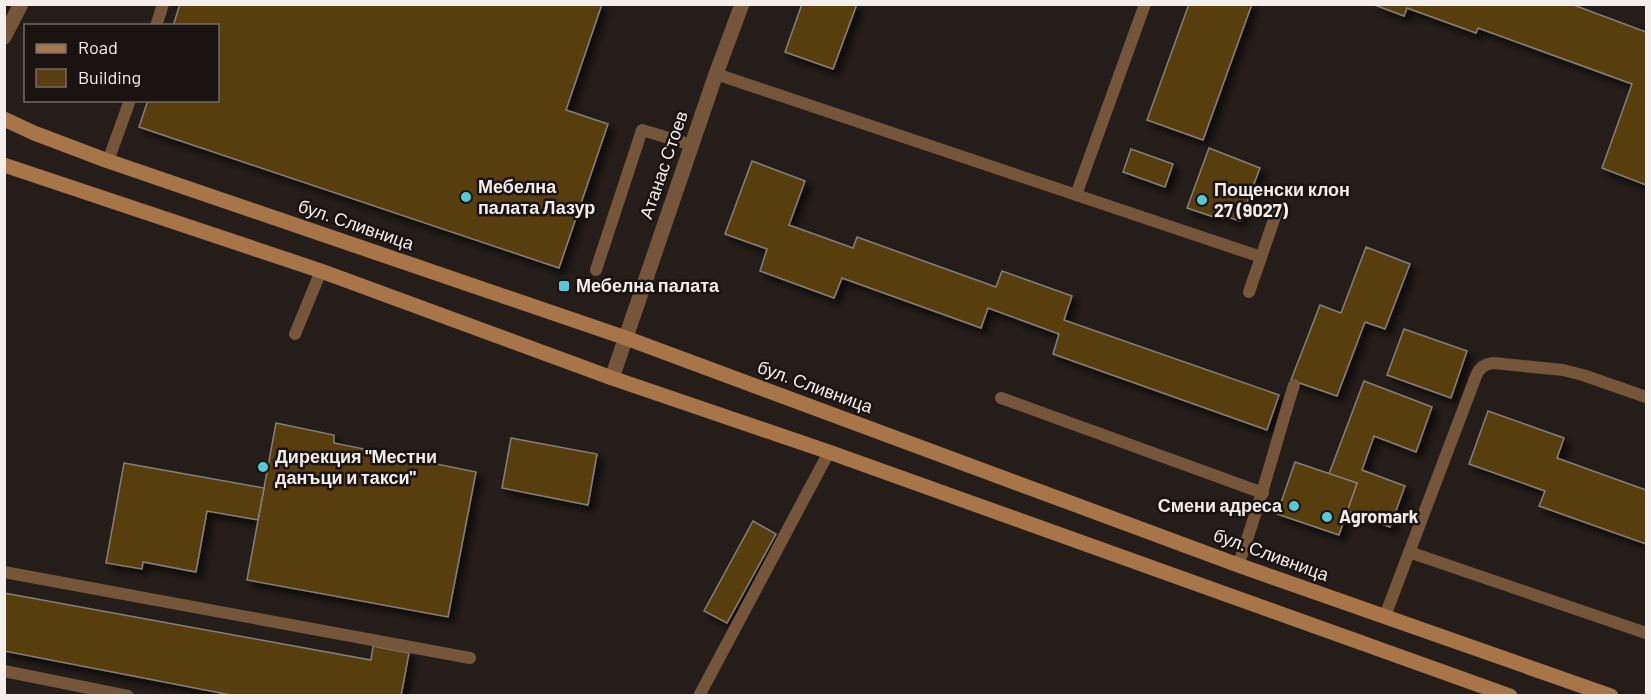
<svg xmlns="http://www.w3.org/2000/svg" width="1651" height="700" font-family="Barlow,sans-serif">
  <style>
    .building { fill: #593e11; stroke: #847f78; stroke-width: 1.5; filter: url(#shadow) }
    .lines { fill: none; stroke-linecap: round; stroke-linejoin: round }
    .service { stroke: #75563a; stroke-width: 12 }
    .minor { stroke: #75563a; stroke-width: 15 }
    .tertiary { stroke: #75563a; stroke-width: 15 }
    .secondary { stroke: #a77547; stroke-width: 15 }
    .poi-dot { fill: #52cbd9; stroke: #1a1311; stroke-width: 2 }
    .labels { text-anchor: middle; stroke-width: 5; stroke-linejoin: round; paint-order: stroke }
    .street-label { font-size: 18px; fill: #f4efed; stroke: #1a1311 }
    .poi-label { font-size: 18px; font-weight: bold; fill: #f4efed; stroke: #1a1311; text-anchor: start }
  </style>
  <defs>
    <filter id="shadow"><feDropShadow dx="5.5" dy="5.5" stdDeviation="3" flood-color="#0009"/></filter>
  </defs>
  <rect width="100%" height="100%" fill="#241d1a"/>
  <g class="building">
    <path d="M180,4H602L566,110L608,124L559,268L139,127L148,100H218V26H173Z"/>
    <path d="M802,4H857L833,69L785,52Z"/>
    <path d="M1189,4H1252L1203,140L1147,120Z"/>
    <path d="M1372,4H1571L1646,32V185L1602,168L1632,84L1478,28L1476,33L1407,8L1404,16Z"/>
    <path d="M1209,148L1260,168L1240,221L1216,213L1214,217L1187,208Z"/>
    <path d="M1131,149L1173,164L1165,187L1123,172Z"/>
    <path d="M752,161L805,181L789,225L853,248L857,237L996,287L1002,271L1072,296L1064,320L1279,395L1267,430L1053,354L1059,334L988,308L981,328L842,278L834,298L760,271L767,249L725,234Z"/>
    <path d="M1366,247L1410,264L1385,329L1365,322L1337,396L1291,380L1320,305L1341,313Z"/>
    <path d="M1404,329L1467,351L1451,398L1387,375Z"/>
    <path d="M1364,381L1432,407L1416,452L1374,436L1362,470L1405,486L1390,527L1347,511L1357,483L1329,474Z"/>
    <path d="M1488,411L1564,438L1557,458L1646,490V544L1539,506L1545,491L1469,464Z"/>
    <path d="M276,423L334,435V443L476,472L448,617L247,580Z"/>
    <path d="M511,438L597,454L588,505L502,488Z"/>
    <path d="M1295,462L1357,483L1339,535L1277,514Z"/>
    <path d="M124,463L264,488L258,520L207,511L196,572L143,562L142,569L106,563Z"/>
    <path d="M753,521L776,534L727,623L704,611Z"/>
    <path d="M4,593L371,660L373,646L409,653L401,696H236L4,651Z"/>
  </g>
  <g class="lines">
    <g class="service">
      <path d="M156,26L163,4"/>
      <path d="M716,74L1261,257"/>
      <path d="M108,161L130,100"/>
      <path d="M1076,195L1145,4"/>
      <path d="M596,270L642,130L692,145"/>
      <path d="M1249,292L1277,211"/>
      <path d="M295,334L321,271"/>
      <path d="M1001,398L1263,493"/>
      <path d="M1409,552L1646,633"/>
      <path d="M1238,565C1260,506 1275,445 1294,385"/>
      <path d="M4,572L470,658"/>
      <path d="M1385,616L1476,376C1479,368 1484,364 1493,363L1563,370L1583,375L1646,397"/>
      <path d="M4,671L128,696"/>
      <path d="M699,696L829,452"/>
    </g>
    <path class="minor" d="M612,378L716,74L742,4"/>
    <path class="tertiary" d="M4,37L21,4"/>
    <g class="secondary">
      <path d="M4,119L34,133L108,161L626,338L1238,565L1611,696"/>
      <path d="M4,165L321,271L612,378L829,452L1510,696"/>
    </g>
  </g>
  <g class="poi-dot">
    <circle cx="466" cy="197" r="6"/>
    <circle cx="1202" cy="200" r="6"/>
    <rect x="558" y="280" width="12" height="12" rx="3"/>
    <circle cx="263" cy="467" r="6"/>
    <circle cx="1294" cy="506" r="6"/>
    <circle cx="1327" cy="517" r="6"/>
  </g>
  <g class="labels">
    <g class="street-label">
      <text transform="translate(664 165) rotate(-71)" y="6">Атанас Стоев</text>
      <text transform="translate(356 225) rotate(19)" y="6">бул. Сливница</text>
      <text transform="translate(815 387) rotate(20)" y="6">бул. Сливница</text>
      <text transform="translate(1271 555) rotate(20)" y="6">бул. Сливница</text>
    </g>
    <g class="poi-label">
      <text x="478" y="193">Мебелна<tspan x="478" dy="21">палата Лазур</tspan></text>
      <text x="1214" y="196">Пощенски клон<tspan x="1214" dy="21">27 (9027)</tspan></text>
      <text x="576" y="292">Мебелна палата</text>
      <text x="275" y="463">Дирекция "Местни<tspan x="275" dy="21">данъци и такси"</tspan></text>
      <text x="1282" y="512" text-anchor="end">Смени адреса</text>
      <text x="1339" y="523">Agromark</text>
    </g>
  </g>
  <rect width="1651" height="700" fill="none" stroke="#f4efed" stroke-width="12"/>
  <rect x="24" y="24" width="195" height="78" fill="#1a1311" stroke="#716b69" stroke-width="1.5"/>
  <rect x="36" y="44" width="30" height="9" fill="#a77547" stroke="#716b69" stroke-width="1.5"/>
  <text x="78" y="54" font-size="18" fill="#f4efed">Road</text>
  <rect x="36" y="69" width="30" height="18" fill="#593e11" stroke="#716b69" stroke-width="1.5"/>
  <text x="78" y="84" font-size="18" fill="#f4efed">Building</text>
</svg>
